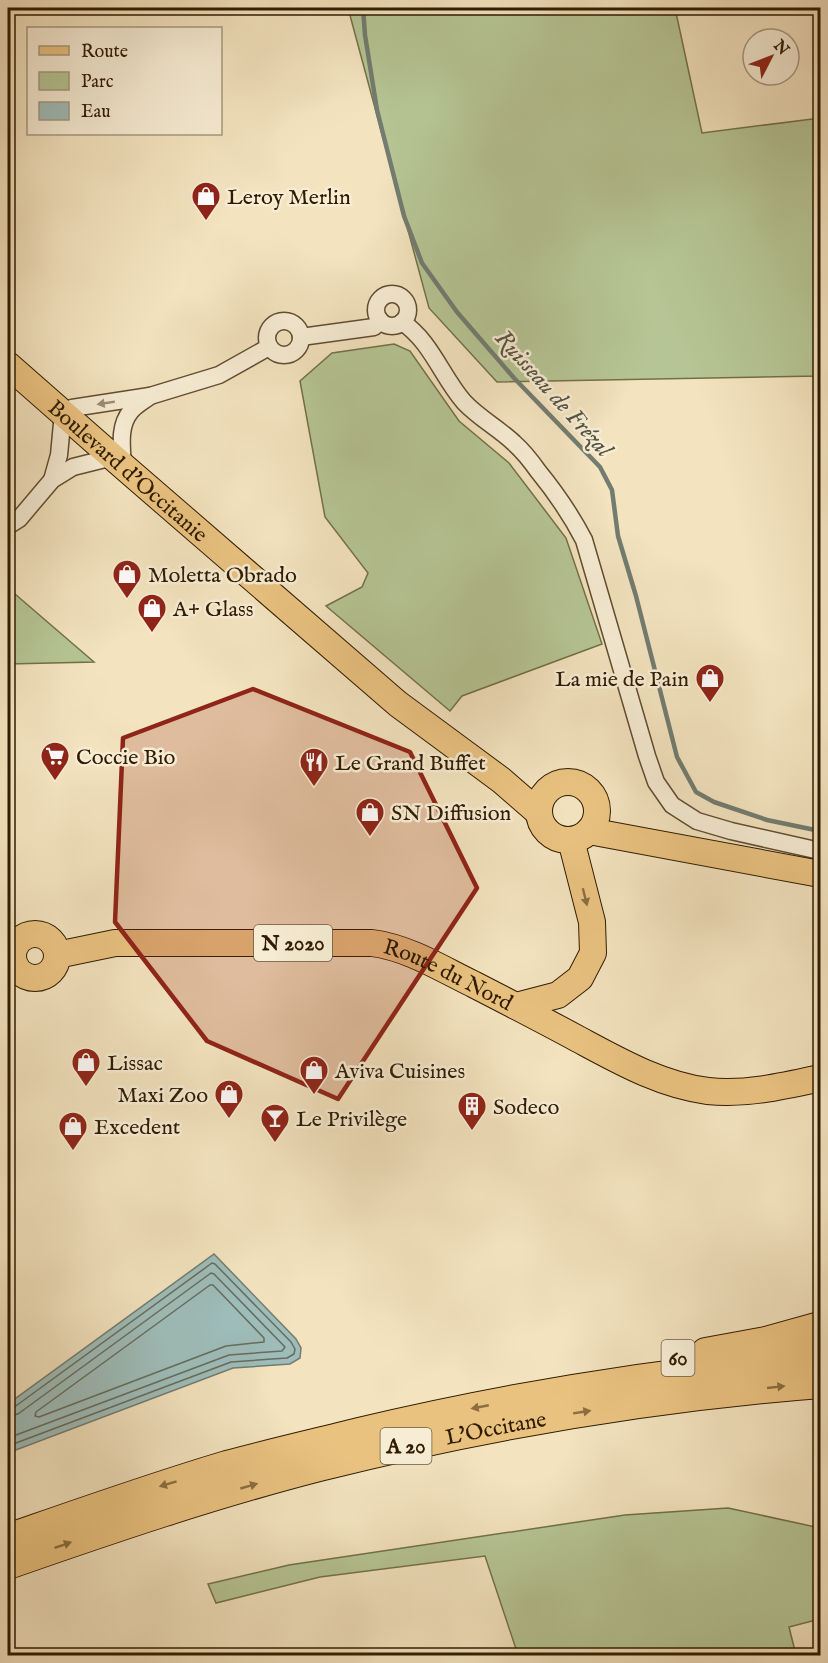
<svg xmlns="http://www.w3.org/2000/svg" width="828" height="1663" font-family="'IM FELL English',serif">
  <style>
    .green { fill: #b6c595; stroke: #72704a; stroke-width: 1.5 }
    .water { fill: #9ebdba; stroke: #727c70; stroke-width: 1.5 }
    .lines { fill: none; stroke-linecap: round; stroke-linejoin: round }
    .shore { stroke: #666c5d; stroke-width: 1.5 }
    .stream { stroke: #727c70; stroke-width: 4.5 }
    .minor-casing { stroke: #604d30; stroke-width: 19 }
    .primary-casing { stroke: #2f1b00; stroke-width: 28 }
    .motorway-casing { stroke: #2f1b00; stroke-width: 32 }
    .minor { stroke: #f7edd5; stroke-width: 16 }
    .primary { stroke: #eac280; stroke-width: 26 }
    .motorway { stroke: #eac280; stroke-width: 30 }
    .oneway { fill: #9d8e75 }
    .oneway2 { fill: #8c6e40 }
    .marked { fill: #8f2418; fill-opacity: 0.2; stroke: #8f2418; stroke-width: 4.5; stroke-linejoin: round }
    .labels { text-anchor: middle; stroke-width: 5; stroke-linejoin: round; paint-order: stroke }
    .shield { fill: #f7edd5; stroke: #6b5a40; stroke-width: 1.5 }
    .shield-label { font-size: 21px; font-weight: bold; fill: #2f1b00 }
    .poi-label { font-size: 22px; fill: #2f1b00; stroke: #f7edd5; text-anchor: start }
    .street-label { font-size: 22px; fill: #2f1b00; stroke: #f7edd5 }
    .water-label { font-size: 24px; font-style: italic; fill: #565441; stroke: #f7edd5 }
  </style>
  <rect width="100%" height="100%" fill="#f3e3bf"/>
  <filter id="stains"><feTurbulence type="fractalNoise" baseFrequency=".00333" numOctaves="4"/><feColorMatrix values="0 0 0 0 .2 0 0 0 0 .09 0 0 0 0 .02 0 0 0 .5 -.17"/></filter>
  <radialGradient id="worn" r=".72"><stop offset=".6" stop-color="#630" stop-opacity="0"/><stop offset="1" stop-color="#630" stop-opacity=".3"/></radialGradient>
  <g class="green">
    <path d="M348,8H675L702,133L820,118V376L497,382L429,308Z"/>
    <path d="M394,344L410,351L459,421L509,463L566,538L602,644L462,696L450,711L326,606L362,587L368,573L325,517L300,381L332,353Z"/>
    <path d="M8,588L94,662L8,664Z"/>
    <path d="M728,1508L820,1528V1619L789,1627L796,1655H518L485,1556L320,1577L216,1603L208,1584L289,1565L625,1515Z"/>
  </g>
  <path class="water" d="M214,1254L296,1339L301,1348L300,1358L290,1364L233,1368L8,1453V1404Z"/>
  <g class="lines">
    <g class="shore">
      <path d="M210,1285H213L264,1338V1342L226,1346L39,1417L35,1416L36,1412Z"/>
      <path d="M8,1409L13,1408L212,1263L215,1264L291,1342L295,1349L294,1354L287,1358L231,1362L8,1446"/>
      <path d="M8,1416L18,1414L211,1273L214,1274L285,1347L282,1351L229,1355L8,1438"/>
    </g>
    <path class="stream" d="M363,8L365,35L377,110L404,216L422,263L457,312L514,378L600,467L612,490L618,536L636,596L677,757L696,792L714,802L767,820L820,831"/>
    <g class="minor-casing">
      <g id="minor">
        <circle cx="392" cy="310" r="16"/>
        <circle cx="284" cy="338" r="17"/>
        <path d="M402,322C431,341 442,377 464,402C479,418 498,428 514,443C523,451 531,461 538,471C556,493 571,515 584,540L647,756L656,782L672,805L697,821L731,831L820,851"/>
        <path d="M301,337L374,327L380,320"/>
        <path d="M123,466C122,448 118,426 131,411C136,405 144,401 150,396"/>
        <path d="M52,480L59,455L63,413L72,408L150,396L219,375L269,347"/>
        <path d="M8,526L19,519L52,480L73,467L113,457"/>
      </g>
    </g>
    <g class="primary-casing">
      <g id="primary">
        <path id="s1" d="M8,365L123,466L398,704L501,780L539,813"/>
        <circle cx="568" cy="811" r="29"/>
        <path d="M589,831L820,874"/>
        <circle cx="35" cy="956" r="22"/>
        <path id="s2" d="M57,955L115,943H372C409,948 440,968 473,984C508,1002 543,1020 578,1039C619,1061 661,1085 708,1091C746,1095 784,1086 820,1078"/>
        <path d="M516,1006L558,995L580,978L593,953L592,922L571,840"/>
      </g>
    </g>
    <g class="motorway-casing">
      <g id="motorway">
        <path d="M706,1353L766,1342L820,1327"/>
        <path d="M8,1539C80,1514 153,1488 227,1466C271,1454 315,1444 359,1433C511,1397 665,1372 820,1359"/>
        <path id="s3" d="M8,1564C111,1528 214,1493 319,1466C482,1425 653,1396 820,1383"/>
      </g>
    </g>
    <use href="#minor" class="minor"/>
    <use href="#primary" class="primary"/>
    <use href="#motorway" class="motorway"/>
  </g>
  <defs><path id="oneway-solid" d="M-6-.8H1V-3.2L6.5 0L1 3.2V.8H-6Z" transform="scale(1.5)"/></defs>
  <use class="oneway" href="#oneway-solid" transform="translate(106 403) rotate(171)"/>
  <g class="oneway2">
    <use href="#oneway-solid" transform="translate(585 897) rotate(76)"/>
    <use href="#oneway-solid" transform="translate(776 1387) rotate(-6)"/>
    <use href="#oneway-solid" transform="translate(480 1407) rotate(169)"/>
    <use href="#oneway-solid" transform="translate(582 1412) rotate(-9)"/>
    <use href="#oneway-solid" transform="translate(168 1484) rotate(163)"/>
    <use href="#oneway-solid" transform="translate(249 1486) rotate(-16)"/>
    <use href="#oneway-solid" transform="translate(63 1545) rotate(-19)"/>
  </g>
  <path class="marked" d="M253,689L410,752L477,888L338,1099L207,1041L115,922L123,738Z"/>
  <defs>
    <g id="shop-pin" transform="scale(1.5)"><path d="M0 17L-7.5 6A9.5 9.5 0 1 1 7.5 6Z" fill="#8f2418" stroke="#f7edd5"/><path d="M-5-2.5h2.3a2.7 3.5 0 0 1 5.4 0H5L5.5 6h-11ZM-1.5-2.5h3a1.5 2.3 0 0 0-3 0Z" fill="#fff"/></g>
    <g id="supermarket-pin" transform="scale(1.5)"><path d="M0 17L-7.5 6A9.5 9.5 0 1 1 7.5 6Z" fill="#8f2418" stroke="#f7edd5"/><path d="M-6-5.5h2.5l.6 2H6L4.5 2H-2.5L-4.4-4H-6ZM-1.5 3.2a1.3 1.3 0 1 0 .1 0ZM3 3.2a1.3 1.3 0 1 0 .1 0Z" fill="#fff"/></g>
    <g id="restaurant-pin" transform="scale(1.5)"><path d="M0 17L-7.5 6A9.5 9.5 0 1 1 7.5 6Z" fill="#8f2418" stroke="#f7edd5"/><path d="M-5-6h1v4h1v-4h1v4h1v-4h1v5L-1.5 .5V6h-2V.5L-5-1ZM5-6V6H3V1.5H1.5Q1.5-4 5-6Z" fill="#fff"/></g>
    <g id="building-pin" transform="scale(1.5)"><path d="M0 17L-7.5 6A9.5 9.5 0 1 1 7.5 6Z" fill="#8f2418" stroke="#f7edd5"/><path d="M-4-6H4V6H1V3H-1V6H-4ZM-2.5-4.3h1.7v1.8h-1.7ZM.8-4.3h1.7v1.8H.8ZM-2.5-1h1.7V.8h-1.7ZM.8-1h1.7V.8H.8Z" fill="#fff"/></g>
    <g id="bar-pin" transform="scale(1.5)"><path d="M0 17L-7.5 6A9.5 9.5 0 1 1 7.5 6Z" fill="#8f2418" stroke="#f7edd5"/><path d="M-6-5H6L.8 .8V4.5H3.5V6h-7V4.5H-.8V.8Z" fill="#fff"/></g>
  </defs>
  <g fill-rule="evenodd">
    <use href="#shop-pin" x="206" y="196"/>
    <use href="#shop-pin" x="127" y="574"/>
    <use href="#shop-pin" x="152" y="608"/>
    <use href="#shop-pin" x="710" y="678"/>
    <use href="#supermarket-pin" x="55" y="756"/>
    <use href="#restaurant-pin" x="314" y="762"/>
    <use href="#shop-pin" x="370" y="812"/>
    <use href="#shop-pin" x="86" y="1062"/>
    <use href="#shop-pin" x="314" y="1070"/>
    <use href="#shop-pin" x="229" y="1094"/>
    <use href="#building-pin" x="472" y="1106"/>
    <use href="#bar-pin" x="275" y="1118"/>
    <use href="#shop-pin" x="73" y="1126"/>
  </g>
  <g class="labels">
    <g class="shield">
      <rect x="254" y="925" width="78" height="36" rx="4.5"/>
      <rect x="661.5" y="1340" width="33" height="36" rx="4.5"/>
      <rect x="380.5" y="1428" width="51" height="36" rx="4.5"/>
    </g>
    <g class="shield-label">
      <text x="293" y="950">N 2020</text>
      <text x="678" y="1365">60</text>
      <text x="406" y="1453">A 20</text>
    </g>
    <g class="poi-label">
      <text x="227" y="204">Leroy Merlin</text>
      <text x="148" y="582">Moletta Obrado</text>
      <text x="173" y="616">A+ Glass</text>
      <text x="689" y="686" text-anchor="end">La mie de Pain</text>
      <text x="76" y="764">Coccie Bio</text>
      <text x="335" y="770">Le Grand Buffet</text>
      <text x="391" y="820">SN Diffusion</text>
      <text x="107" y="1070">Lissac</text>
      <text x="335" y="1078">Aviva Cuisines</text>
      <text x="208" y="1102" text-anchor="end">Maxi Zoo</text>
      <text x="493" y="1114">Sodeco</text>
      <text x="296" y="1126">Le Privilège</text>
      <text x="94" y="1134">Excedent</text>
    </g>
    <g class="street-label">
      <text dy="8" stroke="none"><textPath href="#s1" startOffset="160">Boulevard d'Occitanie</textPath></text>
      <text dy="8" stroke="none"><textPath href="#s2" startOffset="399">Route du Nord</textPath></text>
      <text dy="8" stroke="none"><textPath href="#s3" startOffset="507">L'Occitane</textPath></text>
    </g>
    <g class="water-label">
      <text transform="translate(554 393) rotate(48)" y="8">Ruisseau de Frézal</text>
    </g>
  </g>
  <rect width="828" height="1663" fill="none" stroke="#f3e3bf" stroke-width="30"/>
  <rect x="9" y="9" width="810" height="1645" fill="none" stroke="#2f1b00" stroke-width="3"/>
  <rect x="15" y="15" width="798" height="1633" fill="none" stroke="#2f1b00" stroke-width="1.5"/>
  <rect x="27" y="27" width="195" height="108" fill="#f7edd5" stroke="#a79980" stroke-width="1.5"/>
  <rect x="39" y="46" width="30" height="9" fill="#eac280" stroke="#a79980" stroke-width="1.5"/>
  <text x="81" y="57" font-size="18" fill="#2f1b00">Route</text>
  <rect x="39" y="72" width="30" height="18" fill="#b6c595" stroke="#a79980" stroke-width="1.5"/>
  <text x="81" y="87" font-size="18" fill="#2f1b00">Parc</text>
  <rect x="39" y="102" width="30" height="18" fill="#9ebdba" stroke="#a79980" stroke-width="1.5"/>
  <text x="81" y="117" font-size="18" fill="#2f1b00">Eau</text>
  <g transform="translate(771 57) rotate(48)"><circle r="28" fill="#f7edd5" stroke="#a79980" stroke-width="1.5"/>
  <path d="M0-4.5L10 22L0 15L-10 22Z" fill="#8f2418"/>
  <text y="-9" font-size="16" font-weight="bold" text-anchor="middle" fill="#2f1b00">N</text>
  </g>
  <rect width="100%" height="100%" filter="url(#stains)"/>
  <rect width="100%" height="100%" fill="url(#worn)"/>
</svg>
